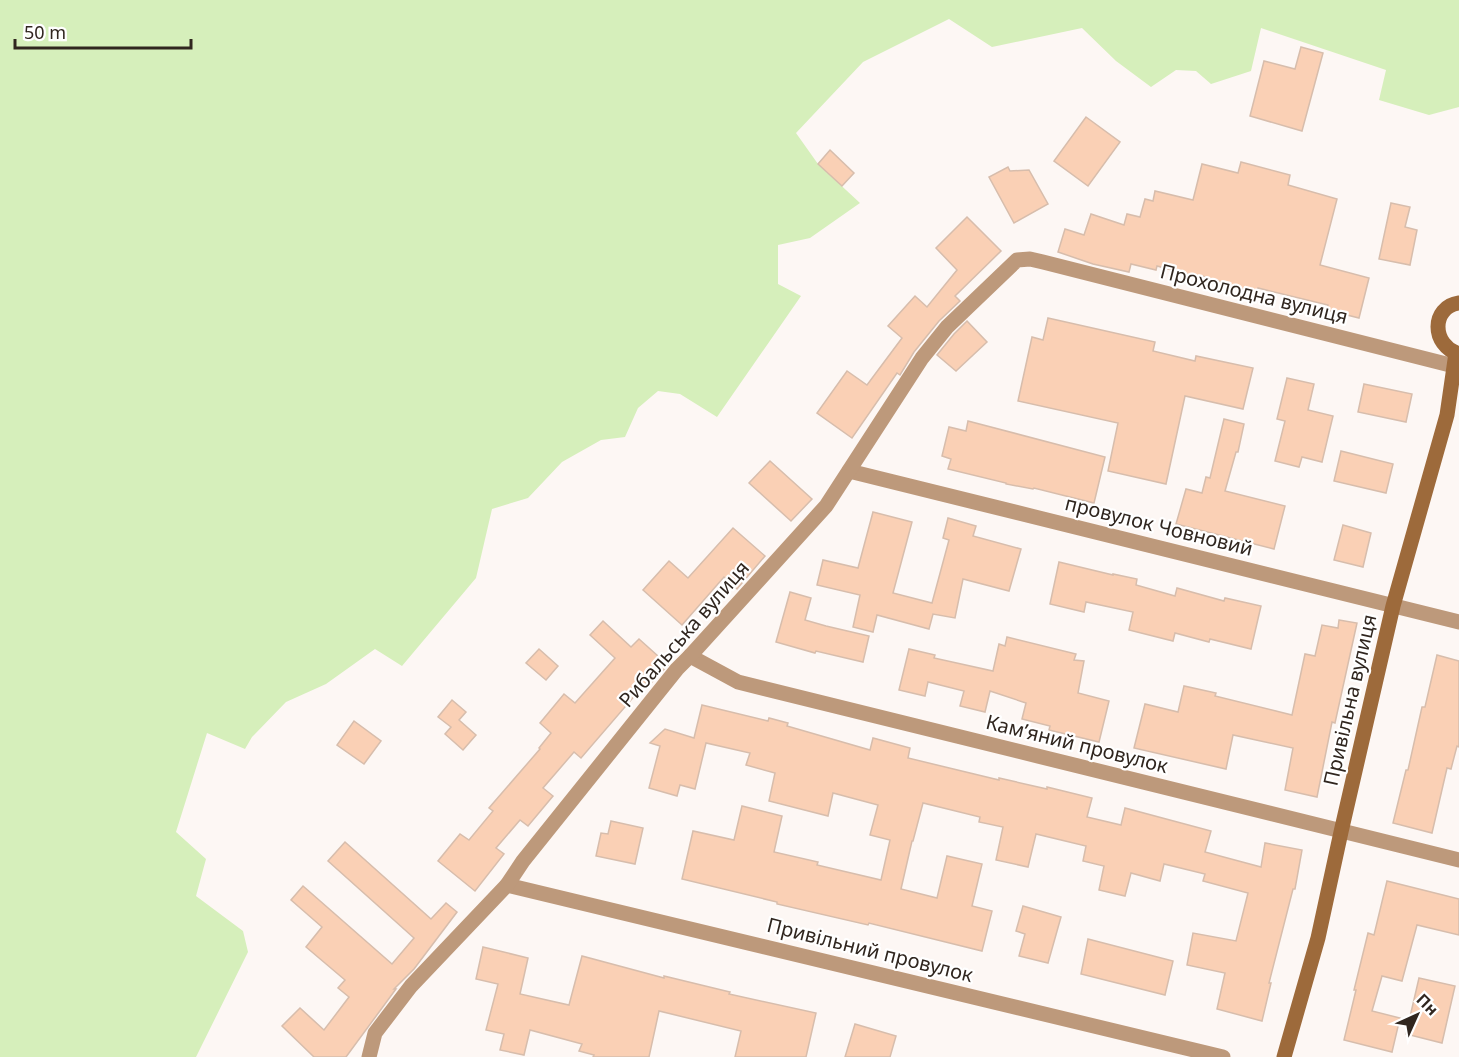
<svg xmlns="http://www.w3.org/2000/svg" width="1459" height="1057" font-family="'Noto Sans',sans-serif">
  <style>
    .green { fill: #d6efbb }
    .building { fill: #fad0b5; stroke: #d7bdac; stroke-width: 1.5 }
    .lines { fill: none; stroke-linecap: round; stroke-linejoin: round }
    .street { stroke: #bd997b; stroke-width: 15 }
    .secondary { stroke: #9d6a3b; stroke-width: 15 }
    .labels { text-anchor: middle; stroke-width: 4.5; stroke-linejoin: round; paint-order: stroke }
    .street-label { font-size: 20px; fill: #30261f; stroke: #fff }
  </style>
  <rect width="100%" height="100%" fill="#fdf7f4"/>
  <path class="green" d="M0,0H1459V107L1429,115L1379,100L1386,70L1261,28L1251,71L1211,84L1196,71L1176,70L1151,87L1116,61L1082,28L992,47L949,19L863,62L796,133L818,164L860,203L810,238L778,245V284L801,296L717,417L680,394L658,391L638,408L625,437L601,440L562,462L528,498L492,509L476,578L402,666L375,649L326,684L286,702L252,737L245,749L207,733L176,832L206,859L196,896L243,931L248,952L196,1057H0Z"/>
  <g class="building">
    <path d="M1301,47L1323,53L1302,131L1250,116L1264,61L1295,69Z"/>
    <path d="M1086,117L1120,142L1088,186L1054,161Z"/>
    <path d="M830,150L854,173L842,186L818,164Z"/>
    <path d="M1241,162L1290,175L1288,185L1337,199L1320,265L1369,278L1359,318L1327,310L1328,305L1258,288L1256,293L1202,276L1201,278L1157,266L1156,270L1131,264L1129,272L1093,264L1058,252L1065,229L1084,235L1091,214L1124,225L1127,214L1140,217L1145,199L1153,201L1155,191L1193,200L1202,164L1238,173Z"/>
    <path d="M1008,167L1010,171L1029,170L1048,204L1014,223L989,177Z"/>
    <path d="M1391,203L1410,207L1405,227L1417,230L1410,265L1379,259Z"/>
    <path d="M967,217L1001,251L955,296L960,301L939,321L914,352L900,375L897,373L852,438L817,413L847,371L867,385L902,338L888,326L915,296L927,307L957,270L936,248Z"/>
    <path d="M1048,318L1155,342L1153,351L1195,361L1196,356L1253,368L1243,409L1185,396L1166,484L1108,471L1118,423L1018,401L1032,337L1043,340Z"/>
    <path d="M967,321L987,342L956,371L937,355L954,334Z"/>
    <path d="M1287,378L1314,384L1308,410L1333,416L1322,462L1302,457L1299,467L1275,461L1285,421L1277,419Z"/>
    <path d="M1364,384L1412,394L1406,422L1358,412Z"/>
    <path d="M1224,419L1244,424L1238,452H1236L1225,491L1285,506L1274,549L1176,524L1186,489L1202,493L1206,477L1210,478Z"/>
    <path d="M968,421L1105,457L1094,503L1034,488L1033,489L1006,484V483L948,469L951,459L942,456L949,427L966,431Z"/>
    <path d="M1341,451L1393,464L1386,493L1334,481Z"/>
    <path d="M770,461L812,499L791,521L749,483Z"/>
    <path d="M873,512L912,522L893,593L932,603L949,540L943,538L948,518L976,526L973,536L1021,549L1009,591L963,579L955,618L933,614L929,629L877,615L873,632L853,627L860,595L817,585L823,560L858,568Z"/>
    <path d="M1343,525L1371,533L1363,567L1334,560Z"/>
    <path d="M733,528L765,556L737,589L724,577L682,625L643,590L669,561L688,578Z"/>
    <path d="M1059,562L1113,575V574L1137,579L1136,585L1175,596L1177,588L1224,601L1225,598L1261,606L1251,649L1210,639L1209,642L1175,633L1173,641L1129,630L1133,612L1086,602L1084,612L1050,604Z"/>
    <path d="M790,592L811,598L805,620L826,626L869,636L863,662L816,651L815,653L776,642Z"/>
    <path d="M1339,620L1357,623L1335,723L1332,722L1317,797L1285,790L1293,748L1233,735L1226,769L1134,748L1145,704L1178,712L1184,686L1216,693L1215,696L1292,715L1305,654L1315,656L1322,625L1338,628Z"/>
    <path d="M603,621L631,647L639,639L668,665L652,682L649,679L581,758L574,752L543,788L553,796L528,826L520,820L496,848L504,854L475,891L438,861L460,834L469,840L493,811L489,808L540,749L539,748L551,733L540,723L564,694L575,703L615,658L590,635Z"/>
    <path d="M1007,637L1076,654L1074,660L1084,661L1078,693L1109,701L1099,742L1049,730L1050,726L1022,719L1026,703L990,691L985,712L960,706L964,691L928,682L925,696L899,690L909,649L935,655L934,658L993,671L999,644L1005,646Z"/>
    <path d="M539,649L558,666L546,680L526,663Z"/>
    <path d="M1437,655L1459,661V747L1457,746L1451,769L1447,768L1432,833L1393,823L1406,770H1408L1422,707H1425Z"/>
    <path d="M452,700L466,712L459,720L476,735L463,750L445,734L451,727L438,717Z"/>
    <path d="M702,705L768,721L769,718L788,723L787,726L870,750L873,738L910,748L908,758L999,780V778L1047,789V787L1092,798L1087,817L1121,825L1125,808L1211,831L1205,852L1261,867L1265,843L1302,850L1295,889H1293L1269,983H1271L1262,1021L1217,1009L1225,973L1187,965L1193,933L1236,941L1248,893L1203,881L1205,874L1164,864L1160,881L1131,873L1125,896L1099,890L1104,866L1083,861L1086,846L1036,834L1028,867L996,860L1003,827L979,822L980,817L923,803L913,841H912L901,889L937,898L947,856L982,864L972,906L992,911L982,951L869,923L868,925L777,904V902L682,879L693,831L734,840L742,806L782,816L774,852L818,862L817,865L881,880L890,840L870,835L878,805L833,793L828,816L769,801L775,773L746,765L750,753L706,743L695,789L680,785L677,796L649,788L660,746L650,743L665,729L694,738Z"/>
    <path d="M354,721L381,741L364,764L337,745Z"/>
    <path d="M611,821L643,828L635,864L596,856L601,833L608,834Z"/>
    <path d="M345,842L431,919L446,903L457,912L414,969L394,989H396L346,1057H314L282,1026L300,1008L324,1030L349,997L338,988L345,980L306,947L322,927L291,900L303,886L392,964L414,938L328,861Z"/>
    <path d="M1387,881L1459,899V935L1417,925L1402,981L1382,976L1372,1011L1400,1018L1392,1052L1344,1040L1356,990H1354L1368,933L1374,935Z"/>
    <path d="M1023,906L1061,917L1048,963L1019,956L1025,934L1016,931Z"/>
    <path d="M1088,939L1173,961L1165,995L1081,974Z"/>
    <path d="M483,947L528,958L520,994L569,1005L582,956L664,978V976L730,992L729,994L816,1013L806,1057H735L741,1031L659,1011L649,1057H593L594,1055L579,1051L582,1044L530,1030L524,1055L500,1050L504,1034L486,1030L498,984L476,979Z"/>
    <path d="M1419,978L1455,986L1442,1043L1406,1034Z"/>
    <path d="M855,1024L896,1036L890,1057H845Z"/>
  </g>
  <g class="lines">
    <g class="street">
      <path d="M849,471L1459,622"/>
      <path d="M690,656L738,682L1459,860"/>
      <path d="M507,885L1223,1057"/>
      <path d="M369,1057L375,1033L411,986L507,885L523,861L677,669L690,656L826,506L922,358L947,327L1017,260L1030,259L1043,262L1454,366"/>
    </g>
    <g class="secondary">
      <path d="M1459,303C1431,307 1431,345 1459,354"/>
      <path d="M1284,1057L1318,938L1341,832L1393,606L1447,415L1456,353"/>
    </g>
  </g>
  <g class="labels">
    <g class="street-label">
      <text transform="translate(1254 294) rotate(14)" y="7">Прохолодна вулиця</text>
      <text transform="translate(1159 526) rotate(14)" y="7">провулок Човновий</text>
      <text transform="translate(684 634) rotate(-49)" y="7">Рибальська вулиця</text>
      <text transform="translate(1350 700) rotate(-77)" y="7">Привільна вулиця</text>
      <text transform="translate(1077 744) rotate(14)" y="7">Камʼяний провулок</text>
      <text transform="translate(870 950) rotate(14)" y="7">Привільний провулок</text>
    </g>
  </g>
  <g transform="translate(1417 1015) rotate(45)" stroke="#ffffff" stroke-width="4.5" paint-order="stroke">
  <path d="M0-4.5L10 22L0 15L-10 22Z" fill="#30261f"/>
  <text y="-9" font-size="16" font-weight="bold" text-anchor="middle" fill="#30261f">Пн</text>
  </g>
  <path d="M15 39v9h176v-9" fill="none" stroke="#30261f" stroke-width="3"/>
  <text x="24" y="39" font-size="18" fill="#30261f" stroke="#ffffff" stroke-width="4.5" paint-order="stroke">50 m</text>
</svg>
